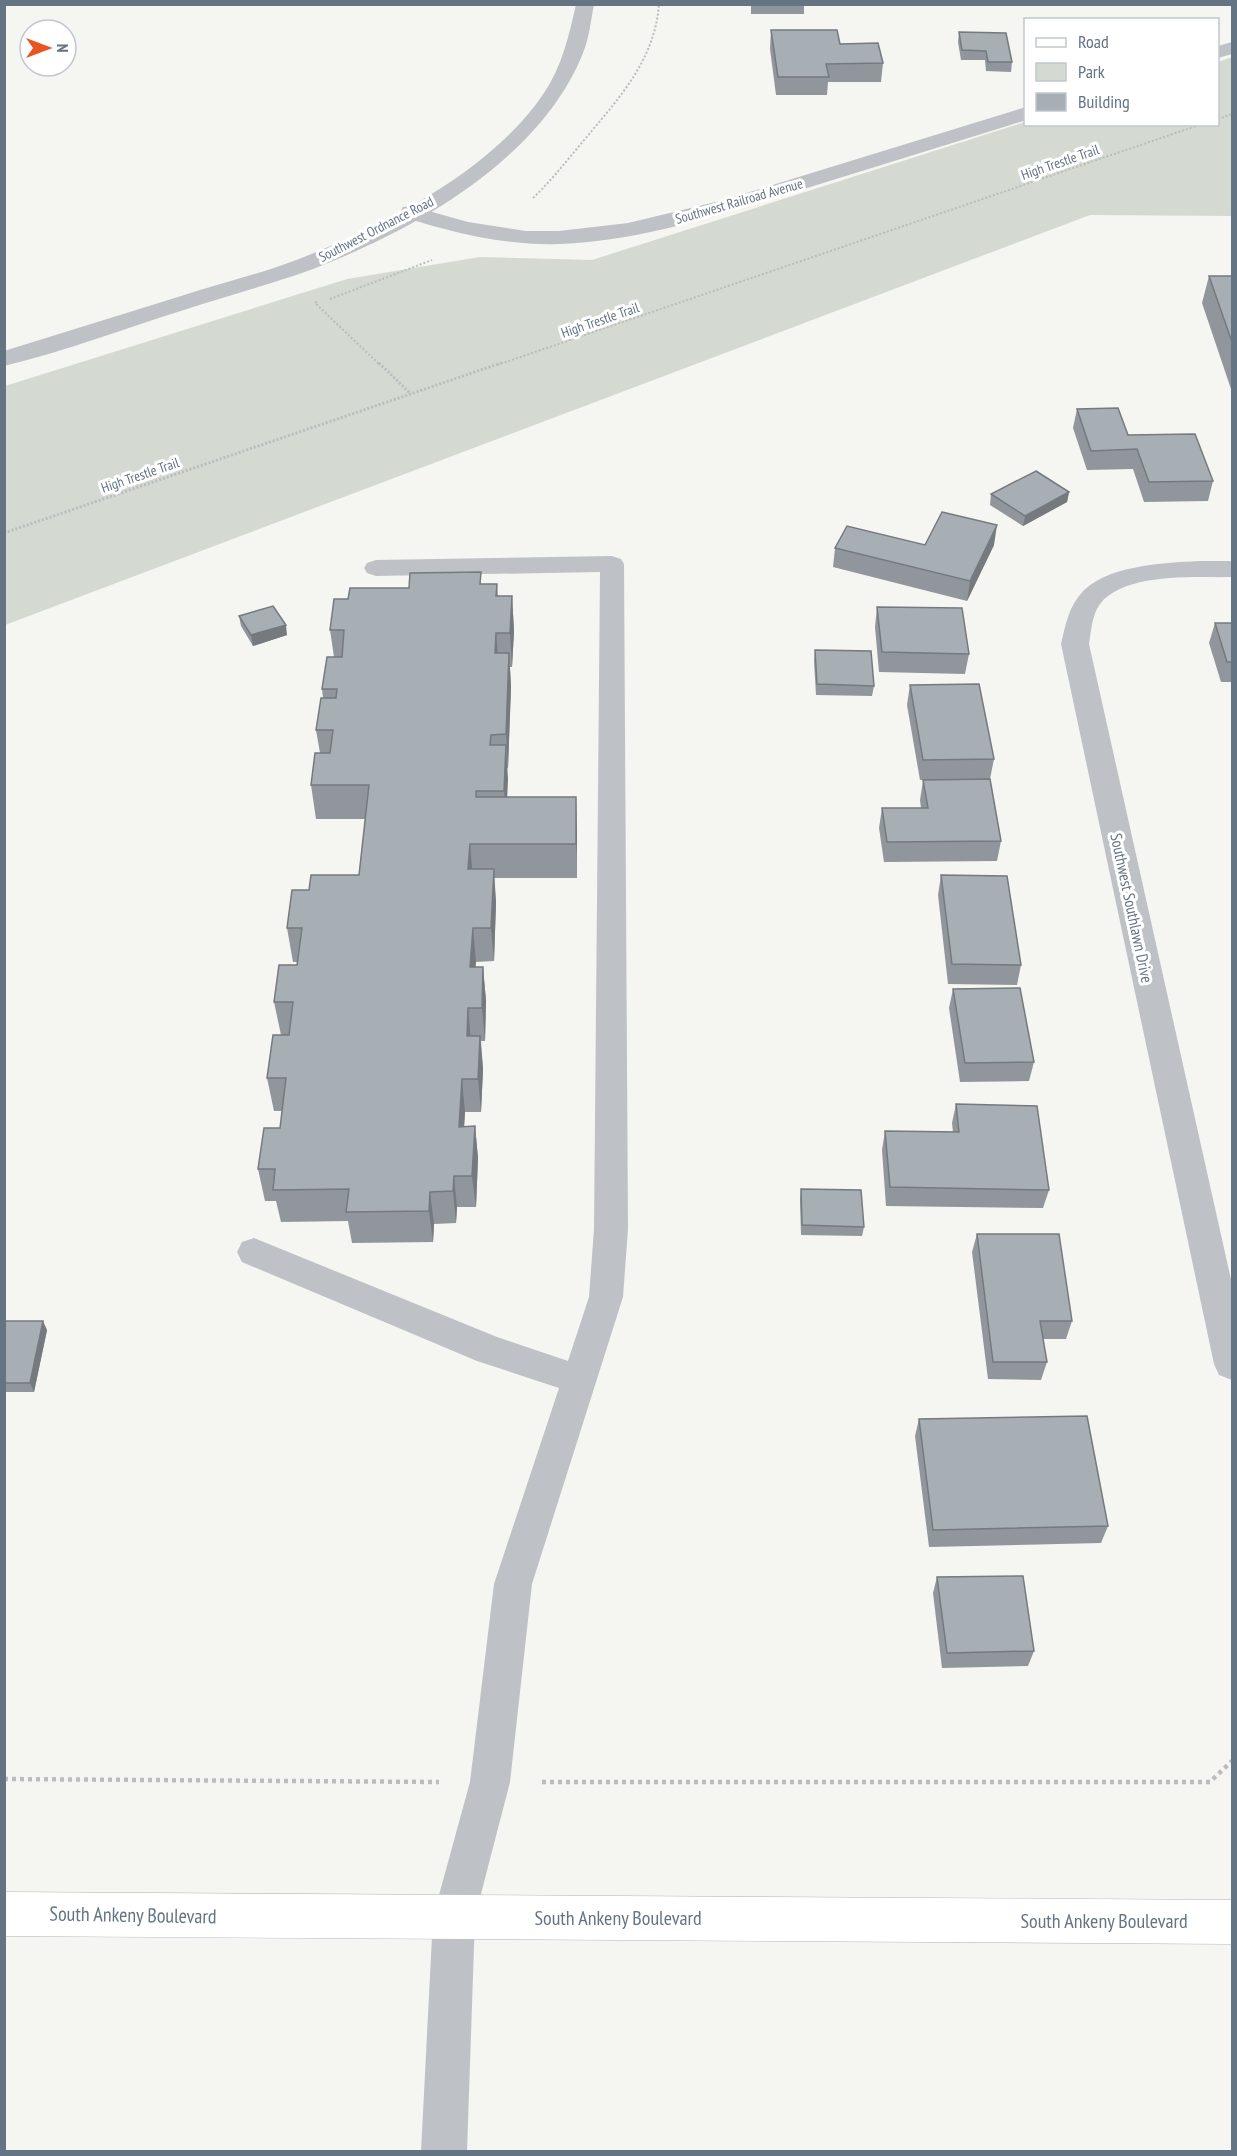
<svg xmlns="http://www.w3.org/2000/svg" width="1237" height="2156" font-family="'PT Sans Narrow',sans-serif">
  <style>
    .green { fill: #d4dad1 }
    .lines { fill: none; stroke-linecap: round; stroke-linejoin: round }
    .primary-casing { stroke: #b1b6ba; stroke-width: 1 }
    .path-far2 { stroke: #babcbf; stroke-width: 2; stroke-dasharray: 2 2; stroke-linecap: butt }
    .path-far1 { stroke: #babcbf; stroke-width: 3; stroke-dasharray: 2 2; stroke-linecap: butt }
    .path { stroke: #babcbf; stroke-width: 4.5; stroke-dasharray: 4 4; stroke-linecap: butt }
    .service { fill: #bec2c6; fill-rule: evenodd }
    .minor { fill: #bec2c6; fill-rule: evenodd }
    .tertiary { fill: #bec2c6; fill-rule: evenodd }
    .primary { fill: #fff; fill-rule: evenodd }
    .wall { fill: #90969c }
    .shaded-wall { fill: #757a7f }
    .building { fill: #a7afb5; stroke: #757a7f; stroke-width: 1.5 }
    .labels { text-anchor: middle; stroke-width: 6; stroke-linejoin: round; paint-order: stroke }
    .far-street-label { font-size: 14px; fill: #647483; stroke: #fff }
    .street-label { font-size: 16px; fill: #647483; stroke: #fff }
    .near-street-label { font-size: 20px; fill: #647483; stroke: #fff }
  </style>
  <rect width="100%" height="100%" fill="#f5f5f1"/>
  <path class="green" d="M1232,57V216L1090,215L5,625V386L347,279L480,257L592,260L1025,122L1026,124H1218V62Z"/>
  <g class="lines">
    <g class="primary-casing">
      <path id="primary" d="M4,1892L1232,1900V1944L4,1936Z"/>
    </g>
    <g class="path-far2">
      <path d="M1218,119L1232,114"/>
      <path d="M533,198C552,180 568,159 585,139C619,98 655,60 659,4"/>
      <path d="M330,299L432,260"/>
      <path d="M317,302L315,303L380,365"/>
      <path d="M497,365L1202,124"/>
    </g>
    <g class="path-far1">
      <path d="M379,363L411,394"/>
      <path d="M4,533L501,363"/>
    </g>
    <g class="path">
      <path d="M4,1779L439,1782"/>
      <path d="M542,1782H1210L1232,1761"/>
    </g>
    <path class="service" d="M612,556L621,559L624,564L628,1229L623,1297L532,1584L510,1782L475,1917L467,2152H421L433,1917L470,1782L494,1584L559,1388L477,1361L242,1262L237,1252L242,1242L254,1238L497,1337L568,1361L589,1297L594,1229L600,572L376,576L367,573L364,568L367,563L376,560Z"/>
    <g class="minor">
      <path d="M1232,42V54L1218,58V46Z"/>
      <path d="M1026,107V120L1004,127C933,149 862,171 791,193C716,216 639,241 560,244C506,246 454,233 403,217L400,212L403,207L411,206L468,222L526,231H559L628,223L724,200Z"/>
      <path d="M1199,561H1232V577C1196,578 1125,572 1100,604C1092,615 1091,631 1089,644L1232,1284V1380L1219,1375L1214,1364L1061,644C1065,627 1068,610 1079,596C1102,565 1164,563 1199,561Z"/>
    </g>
    <path class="tertiary" d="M576,4H594C591,20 589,39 583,53C541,159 415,230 313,269C272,284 229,295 187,309C126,328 66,351 4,366V351C62,333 120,315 178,297C218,284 260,274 299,259C383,226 492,171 544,93C562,66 569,36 576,4Z"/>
    <use href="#primary" class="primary"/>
  </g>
  <g class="wall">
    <rect x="751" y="4" width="53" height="10"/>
    <path d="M920,4H1001L920,6Z"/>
    <path d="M771,30L840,44L883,63L881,82H828L827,95H776L770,49Z"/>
    <path d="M959,32L1012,62L1011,72L986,71L985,60H961L958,42Z"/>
    <path d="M1209,276H1233V395L1202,303Z"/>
    <path d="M1077,409L1213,481L1208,501L1144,502L1133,469L1087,470L1073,428Z"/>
    <path d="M1069,492L1067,502L1023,526L990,505L991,494Z"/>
    <path d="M925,545H994L967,601L833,567L835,548Z"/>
    <path d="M481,584H497L498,596H512L514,631L512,667H510L511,687L508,768H507V797H576L577,878H494L496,903L494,961L476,962L475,967H483L486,1001L485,1041H481L483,1069L481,1112H465L464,1127L475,1126L478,1158L476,1207H457L456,1223L434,1224L433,1242L352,1243L348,1221L281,1222L276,1201H265L258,1169L280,1128L282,1111H274L267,1078L281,1035L274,1002L297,965L298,962H293L287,928L309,890L359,875L365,819H316L311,785L320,753L316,730L323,698L322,689L334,657L330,630L348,599L409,588Z"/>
    <path d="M877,607L969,654L965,674L879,672L875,627Z"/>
    <path d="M239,616L287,635L253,646L241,626Z"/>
    <path d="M1215,623H1233V682H1221L1209,643Z"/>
    <path d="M815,650L874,686L872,696L816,695L814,661Z"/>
    <path d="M910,685L994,759L990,779L1001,841L997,861L884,862L879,828L882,808H921L920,800L923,780H920L907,705Z"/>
    <path d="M941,875L1021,965L1017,985L948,984L938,895Z"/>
    <path d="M953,989L1034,1062L1029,1081L960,1082L949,1008Z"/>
    <path d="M956,1104L1049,1190L1043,1208L886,1206L882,1150L885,1131L953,1132L952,1123Z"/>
    <path d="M801,1189L864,1227L862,1236L801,1235L800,1199Z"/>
    <path d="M977,1234L1072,1321L1066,1339H1043L1047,1362L1041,1380L988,1379L972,1252Z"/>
    <path d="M4,1321L47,1330L34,1392H4Z"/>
    <path d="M919,1419L1108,1526L1101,1543L929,1547L915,1436Z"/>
    <path d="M937,1577L1034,1651L1028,1666L942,1668L933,1593Z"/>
  </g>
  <g class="shaded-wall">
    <path d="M1069,492L1067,502L1023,526L1025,516Z"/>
    <path d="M997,525L994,545L967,601L970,581Z"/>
    <path d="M512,596L514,631L512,667L510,633Z"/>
    <path d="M286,625L287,635L253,646L251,635Z"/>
    <path d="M496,633L499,667L495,653Z"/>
    <path d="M509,653L511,687L508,768L506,734Z"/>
    <path d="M506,745L508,779L506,825L504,791Z"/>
    <path d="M576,797L577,831V878L576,844Z"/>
    <path d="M470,844L473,878L468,869Z"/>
    <path d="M494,869L496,903L494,961L491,928Z"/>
    <path d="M473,928L476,962L473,1001L470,967Z"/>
    <path d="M483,967L486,1001L485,1041L482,1008Z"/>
    <path d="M468,1008L471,1041L467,1036Z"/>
    <path d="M480,1036L483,1069L481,1112L478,1079Z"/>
    <path d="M462,1079L465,1112L462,1159L459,1127Z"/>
    <path d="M475,1126L478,1158L476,1207L472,1176Z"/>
    <path d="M454,1176L457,1207L456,1223L453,1191Z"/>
    <path d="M430,1192L434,1224L433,1242L429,1211Z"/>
    <path d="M43,1321L47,1330L34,1392L30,1383Z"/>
  </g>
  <g class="building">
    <path d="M771,30H837L840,44L878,43L883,63L826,64L829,77H778Z"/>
    <path d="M959,32L1006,33L1012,62H988L986,51L962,50Z"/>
    <path d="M1209,276H1233V345Z"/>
    <path d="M1118,408L1128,435L1195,434L1213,481L1149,482L1137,449L1091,451L1077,409Z"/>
    <path d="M1036,471L1069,492L1025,516L991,494Z"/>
    <path d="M942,512L997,525L970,581L835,548L847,526L925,545Z"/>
    <path d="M481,572L480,584H497L496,596H512L510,633H496L495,653H509L506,734L491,735L490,745H506L504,791H476V797H576V844H470L468,869H494L491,928H473L470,967H483L482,1008H468L467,1036H480L478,1079H462L459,1127L475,1126L472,1176H454L453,1191L430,1192L429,1211L346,1212L349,1189L273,1190L275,1169H258L264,1128H280L286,1078H267L273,1035H289L293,1002H274L279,965H297L302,928H287L292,890H309L311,875H359L369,785H311L315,753H330L333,730H316L321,698H336L337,689H322L327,657H342L344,630H330L334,599H348L350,588H409L410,573Z"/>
    <path d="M273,606L286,625L251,635L239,616Z"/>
    <path d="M877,607L962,608L969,654L882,652Z"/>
    <path d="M1215,623H1233V662H1227Z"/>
    <path d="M815,650L871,651L874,686L817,684Z"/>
    <path d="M979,684L994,759L923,760L910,685Z"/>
    <path d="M990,779L1001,841L887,842L882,808H928L923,780Z"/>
    <path d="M941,875L1007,876L1021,965L952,964Z"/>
    <path d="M1020,988L1034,1062L965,1063L953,989Z"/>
    <path d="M956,1104L1037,1106L1049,1190L890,1187L885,1131L959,1132Z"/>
    <path d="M801,1189L861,1190L864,1227L802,1225Z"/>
    <path d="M977,1234H1059L1072,1321H1040L1047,1362H993Z"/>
    <path d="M4,1321H43L30,1383H4Z"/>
    <path d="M1087,1416L1108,1526L933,1530L919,1419Z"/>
    <path d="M1023,1576L1034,1651L947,1653L937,1577Z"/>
  </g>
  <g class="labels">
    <g class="far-street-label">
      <text transform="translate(1060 162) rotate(-19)" y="5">High Trestle Trail</text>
      <text transform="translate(739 201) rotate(-16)" y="5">Southwest Railroad Avenue</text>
      <text transform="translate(376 229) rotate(-27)" y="5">Southwest Ordnance Road</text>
      <text transform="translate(600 320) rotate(-19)" y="5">High Trestle Trail</text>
      <text transform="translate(140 475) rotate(-19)" y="5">High Trestle Trail</text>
    </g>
    <g class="street-label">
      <text transform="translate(1132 908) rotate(78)" y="6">Southwest Southlawn Drive</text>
    </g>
    <g class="near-street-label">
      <text transform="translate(133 1915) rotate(1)" y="7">South Ankeny Boulevard</text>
      <text x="618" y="1925">South Ankeny Boulevard</text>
      <text x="1104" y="1928">South Ankeny Boulevard</text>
    </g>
  </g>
  <rect width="1237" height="2156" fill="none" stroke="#647483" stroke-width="12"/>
  <rect x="1024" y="18" width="195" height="108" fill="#ffffff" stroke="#c1c7cd" stroke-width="1.5"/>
  <rect x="1036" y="38" width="30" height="9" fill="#ffffff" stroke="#c1c7cd" stroke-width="1.5"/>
  <text x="1078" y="48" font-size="18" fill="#647483">Road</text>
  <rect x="1036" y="63" width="30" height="18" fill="#d4dad1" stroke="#c1c7cd" stroke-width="1.5"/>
  <text x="1078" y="78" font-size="18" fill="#647483">Park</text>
  <rect x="1036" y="93" width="30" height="18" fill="#a7afb5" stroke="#c1c7cd" stroke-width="1.5"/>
  <text x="1078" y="108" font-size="18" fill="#647483">Building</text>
  <g transform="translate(48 48) rotate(90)"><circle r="28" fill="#ffffff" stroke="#c1c7cd" stroke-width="1.5"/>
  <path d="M0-4.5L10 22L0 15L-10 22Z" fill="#e65621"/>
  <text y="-9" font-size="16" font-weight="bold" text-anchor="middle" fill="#647483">N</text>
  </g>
</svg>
